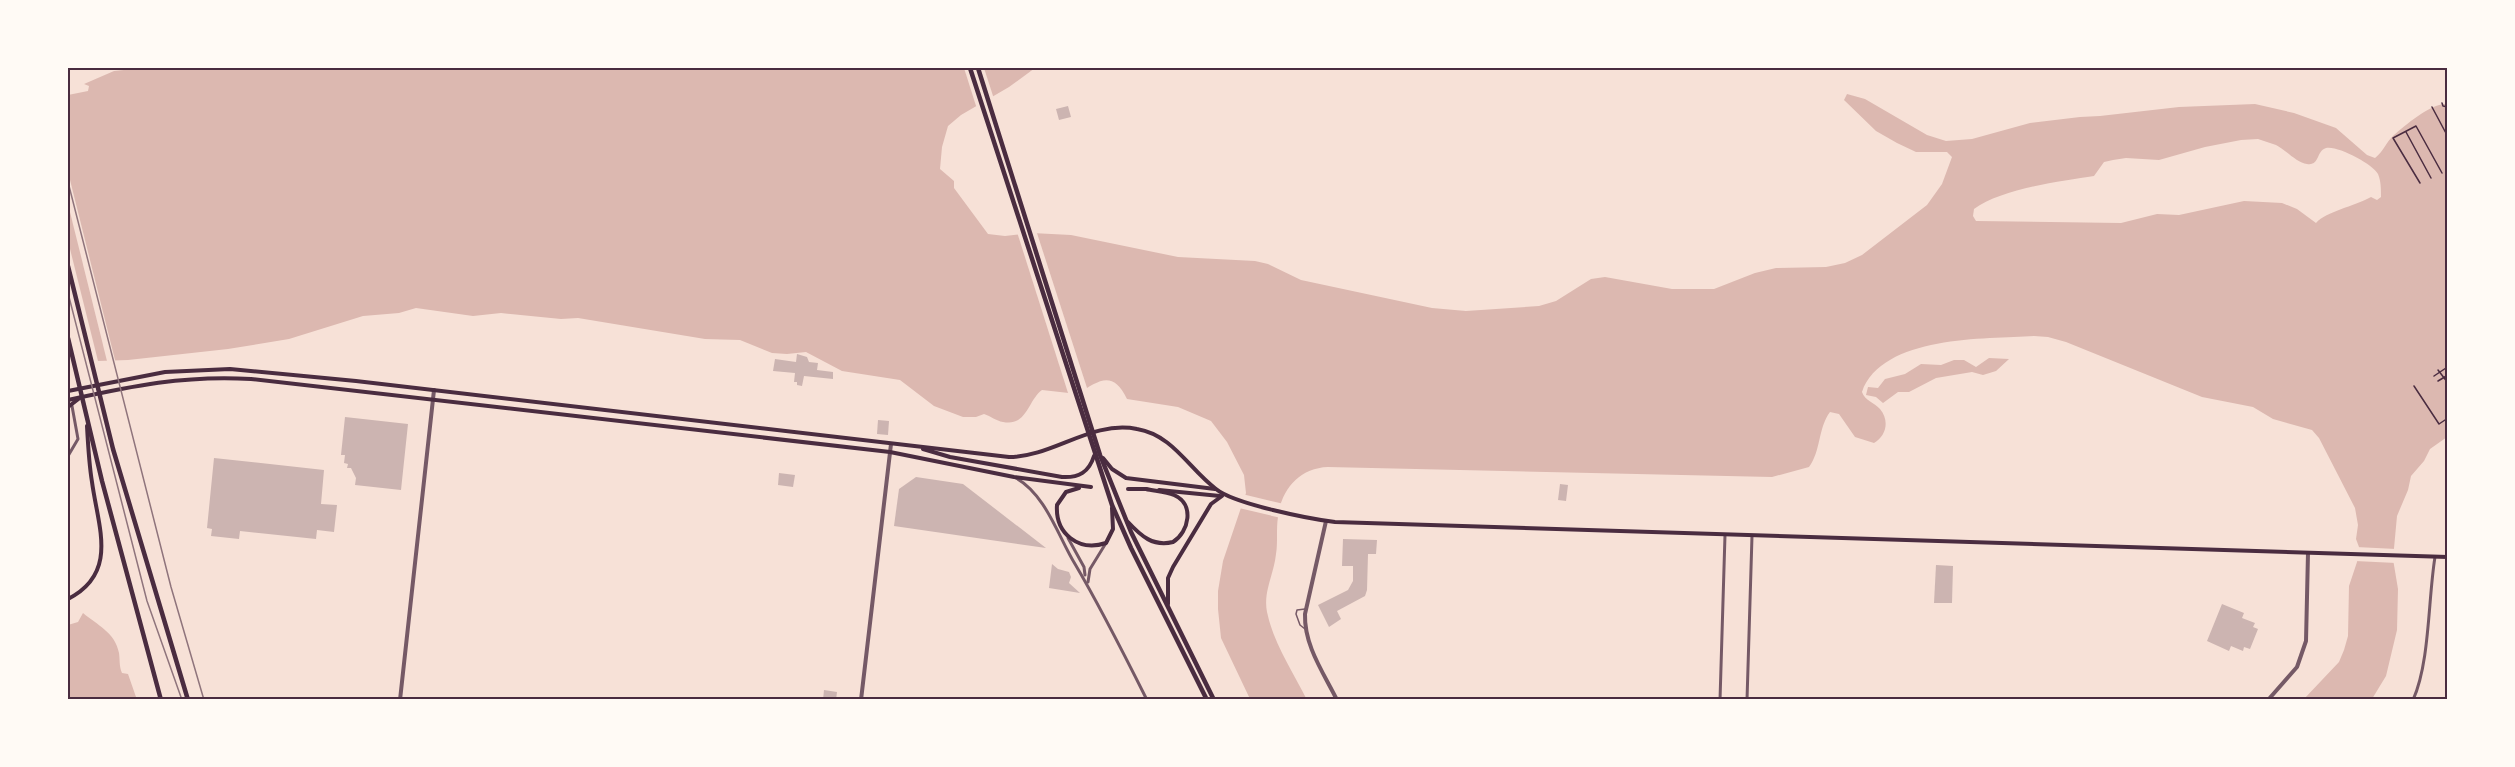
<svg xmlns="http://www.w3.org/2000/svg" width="2515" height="767" font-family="'Exo 2',sans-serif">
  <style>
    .water { fill: #dcb8b0; fill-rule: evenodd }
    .pier { fill: #f7e1d7 }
    .building { fill: #ccb4b1 }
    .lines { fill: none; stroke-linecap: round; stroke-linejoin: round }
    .path { stroke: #4a2c40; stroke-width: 1.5 }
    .service { stroke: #755966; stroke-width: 1.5 }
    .minor { stroke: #755966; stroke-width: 3 }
    .tertiary { stroke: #755966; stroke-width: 4 }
    .secondary { stroke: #4a2c40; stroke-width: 4 }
    .primary { stroke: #4a2c40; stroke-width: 4.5 }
    .trunk { stroke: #4a2c40; stroke-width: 4.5 }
    .rail { stroke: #8f747c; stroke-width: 1.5 }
    .neatline { fill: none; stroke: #4a2c40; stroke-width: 2 }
  </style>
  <rect width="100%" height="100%" fill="#f7e1d7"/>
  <g class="water">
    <path d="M143,68H1035L1009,87L961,115L948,126L942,147L940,169L954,181V188L988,234L1005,236L1032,233L1071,235L1178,257L1255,261L1268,264L1301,280L1432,308L1466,311L1539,306L1556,301L1591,279L1605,277L1672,289H1714L1755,273L1776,268L1826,267L1845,263L1862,255L1927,205L1942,184L1952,157L1947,152H1916L1897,143L1876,131L1844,100L1847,94L1865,99L1927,135L1946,141L1972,139L2030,123L2080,117L2100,116L2179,107L2255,104L2294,113L2336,128L2367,155L2375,158C2384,151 2386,142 2394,135C2405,125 2433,102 2447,104V437L2430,449L2424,461L2411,476L2408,490L2397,516L2393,559L2398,589L2397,630L2386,676L2372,699H2304L2339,662L2344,650L2348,636L2349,586L2357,562L2359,547L2356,539L2358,525L2355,508L2319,438L2312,430L2273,419L2253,407L2202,397L2066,342L2048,337L2034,336C1986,339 1882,335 1862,392C1865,401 1874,402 1880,409C1890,421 1886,436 1874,443L1855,437L1839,414L1830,412C1818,428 1821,451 1809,467L1772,477L1328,467C1299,468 1281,490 1278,517C1276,529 1278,542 1276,554C1274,574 1263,592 1267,612C1273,642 1293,672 1307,700L1250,699L1221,638L1218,609V591L1223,561L1246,493L1244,475L1227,442L1211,421L1178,407L1127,399C1113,370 1099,380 1078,394L1042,390C1028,400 1027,427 1003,422C996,421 991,416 984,414L976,417H963L934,406L900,380L842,371L806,352L787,354L772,353L740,340L705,339L578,318L561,319L501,313L473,316L416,308L399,313L363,316L289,339L228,349L128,360L68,362V95L88,91L89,86L84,84L114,71ZM2258,139C2264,141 2270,143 2276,145C2286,150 2297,163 2307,164C2320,166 2316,151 2326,148C2337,145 2373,164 2378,174C2381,181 2381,189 2381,197L2377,200L2371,197C2353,207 2327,211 2316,223L2297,209L2282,203L2244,201L2179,215L2157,214L2121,223L1976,221L1973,216L1974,209C2001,189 2061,181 2094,176L2104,162L2113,160L2126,158L2159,160L2205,147L2241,140Z"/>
    <path d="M1989,358L2009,359L1996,371L1983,375L1972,372L1936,378L1909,392H1898L1883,403L1876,397L1866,395L1868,387L1878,388L1885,379L1905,374L1921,364L1941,365L1954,360H1964L1976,367Z"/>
    <path d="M83,613C97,625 115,632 119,653C120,660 119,666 122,673L128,674L136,697L135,699H68V625L78,622Z"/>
  </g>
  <g class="pier">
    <path d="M964,68H984L994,99L977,109Z"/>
    <path d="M68,172L116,364L108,365L68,204Z"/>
    <path d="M1036,230L1088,391L1079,397L1069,396L1017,232Z"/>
    <path d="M68,241L99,365H68Z"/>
    <path d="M1242,494L1284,504L1281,518L1239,508Z"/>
    <path d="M2356,547L2396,549V563L2355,561Z"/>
  </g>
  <g class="building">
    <path d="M1068,106L1071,117L1059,120L1056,109Z"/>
    <path d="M797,354L807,357L809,362L818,363L817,370L833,372V379L804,376L802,386L797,385V382H794L795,373L773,371L775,359L796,362Z"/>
    <path d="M345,417L408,424L401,490L355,485L356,478L351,468H347L348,464L344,463L345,455H341Z"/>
    <path d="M878,420L889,421L888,435L877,434Z"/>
    <path d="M214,458L324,470L321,504L337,505L334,532L317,530L316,539L240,531L239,539L211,536L212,529L207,528Z"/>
    <path d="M779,473L795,475L793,487L778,485Z"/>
    <path d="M916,477L963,484L1046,548L894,526L899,489Z"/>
    <path d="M1560,484L1568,485L1566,501L1558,500Z"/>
    <path d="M1343,539L1377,540L1376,554H1368L1367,590L1365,596L1337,611L1341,619L1329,627L1318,605L1348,590L1353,581V566H1342Z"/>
    <path d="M1052,564L1058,569L1069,572L1071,577L1069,583L1080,593L1049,588Z"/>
    <path d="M1936,565L1953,566L1952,603H1934Z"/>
    <path d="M2222,604L2244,613L2242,618L2255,623L2253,627L2258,629L2250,649L2244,647L2243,651L2231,646L2229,651L2207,641Z"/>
    <path d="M824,690L837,692L836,700H823Z"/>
  </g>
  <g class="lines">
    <g class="path">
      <path d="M2442,103L2443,106L2448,107"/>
      <path d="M2432,107L2448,137"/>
      <path d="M2406,132L2431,178"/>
      <path d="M2420,183L2393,138L2416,126L2442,173"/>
      <path d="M2438,370L2448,383"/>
      <path d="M2434,376L2446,368"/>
      <path d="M2438,381L2448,375"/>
      <path d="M2414,386L2439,424L2448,418"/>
      <path d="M2446,392L2448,391"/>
    </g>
    <path class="service" d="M1305,629L1300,625L1296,614L1297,610L1305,609"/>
    <g class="minor">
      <path d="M68,456L78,439L72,406"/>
      <path d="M1016,478C1046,495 1058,536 1075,564C1101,608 1124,654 1147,700"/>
      <path d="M1068,538L1084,567L1085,575"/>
      <path d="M1088,582L1090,569L1106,543"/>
      <path d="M1720,700L1725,535"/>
      <path d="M1747,700L1752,536"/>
      <path d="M2413,700C2430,662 2428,599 2435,557"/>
    </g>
    <g class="tertiary">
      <path d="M1326,521L1305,614C1304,645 1323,672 1337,700"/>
      <path d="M400,700L434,390"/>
      <path d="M861,700L891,444"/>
      <path d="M2268,700L2297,667L2306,641L2308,553"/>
    </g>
    <g class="secondary">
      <path d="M68,391L165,372L230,369L356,381L1009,457C1053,457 1091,420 1137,429C1173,435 1189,469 1216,489C1234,504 1310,519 1335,522L2448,557"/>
      <path d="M68,400C132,386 184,375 251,379L890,452L1014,477L1091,487"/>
      <path d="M68,407L81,397"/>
      <path d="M923,449L950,457L1062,477C1079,478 1089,472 1094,456"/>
      <path d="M1103,458L1112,469L1126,478L1215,489"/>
      <path d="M1079,488L1066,492L1057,505C1055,534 1079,552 1106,543L1113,529L1112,508"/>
      <path d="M1128,489H1146"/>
      <path d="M1159,490L1220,496"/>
      <path d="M1128,522C1141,536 1153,547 1173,542C1189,532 1195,504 1174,495C1166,491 1154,491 1146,489"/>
      <path d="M68,599C119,573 98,527 92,482C89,464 88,445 87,426"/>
      <path d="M1168,604V578L1173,567L1211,504L1222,496"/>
    </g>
    <g class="primary">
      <path d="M68,266L113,449L188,700"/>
      <path d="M68,338L102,481L161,700"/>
    </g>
    <g class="trunk">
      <path d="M970,68L1112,505L1131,548L1207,700"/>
      <path d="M978,68L1100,455L1131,532L1214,700"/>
    </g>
    <g class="rail">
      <path d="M68,182L171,587L204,700"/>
      <path d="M68,293L147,601L182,700"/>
    </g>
  </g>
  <rect width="2515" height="767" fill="none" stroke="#fffaf5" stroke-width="138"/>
  <rect x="69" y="69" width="2377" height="629" class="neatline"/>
</svg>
